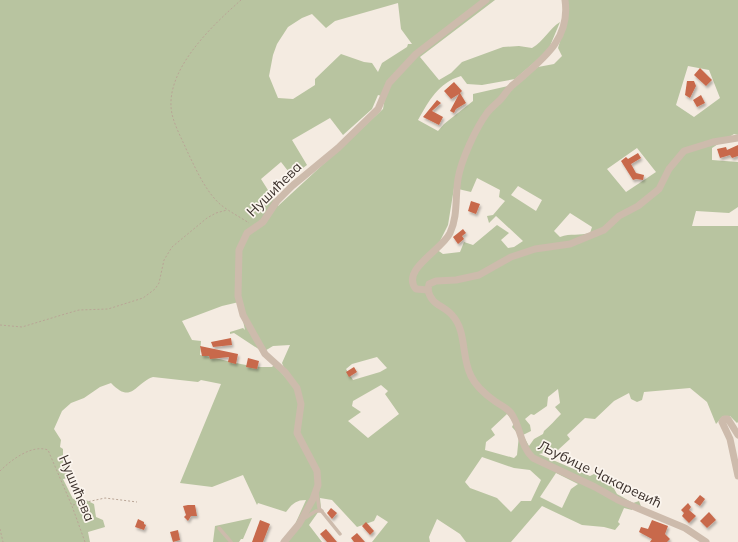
<svg xmlns="http://www.w3.org/2000/svg" width="738" height="542" font-family="Mulish,sans-serif">
  <style>
    .green { fill: #b8c4a0; fill-rule: evenodd }
    .building { fill: #c8694b; filter: url(#shadow) }
    .lines { fill: none; stroke-linecap: round; stroke-linejoin: round }
    .path { stroke: #b9a596; stroke-width: 1; stroke-dasharray: 2 2; stroke-linecap: butt }
    .service { stroke: #cdbbac; stroke-width: 3.5 }
    .minor { stroke: #cdbbac; stroke-width: 7 }
    .labels { text-anchor: middle; stroke-width: 3.5; stroke-linejoin: round; paint-order: stroke }
    .street-label { font-size: 14px; fill: #3b302b; stroke: #fbf5ee }
  </style>
  <defs>
    <filter id="shadow"><feDropShadow dx="1.5" dy="2.5" stdDeviation="1" flood-color="#0004"/></filter>
  </defs>
  <rect width="100%" height="100%" fill="#f4ebe1"/>
  <g class="green">
    <path d="M0,0H495L420,57L439,80L451,73L462,62L503,47L519,46L532,48C544,41 549,29 560,22L550,46L544,54L515,79L482,85L467,84L461,76C438,83 429,101 418,120L438,131L444,124L473,101V94L508,86L538,67L554,64L562,56L558,48L565,25L566,0H738V135L734,134L712,148V160L738,162V207L729,213L696,211L692,226H738V422L737,423L730,416H723L716,424L707,402L690,388L644,392L642,400L637,402L631,399L629,393L614,401L595,419L585,418L567,435L570,439L558,450L539,454L590,476L596,473L612,485L617,494L633,503L639,501L642,509L633,505L632,510L624,508L618,522L620,524L615,530L604,527L582,525L542,506L511,542H466L460,534L437,519L429,537L430,542H372L388,522L377,515L374,521L357,527L332,500L320,498L321,508L309,525L322,542H287L306,500C296,500 292,504 286,512L258,503L257,505L243,475L212,487L180,483L221,384L201,380L198,382L153,377C135,383 132,405 111,383L100,387L84,398L71,403L62,411L54,429L61,440L60,447L63,449V463L70,471L68,478L63,479L73,499L80,497L94,504L96,517L103,520L105,527L88,532L90,542H0ZM398,3L401,29L412,44H408L407,47L382,63L378,72L372,63L364,62L341,54L315,79V85L293,99L278,98L269,76L273,55L277,44L288,27L302,18L312,14L326,28L335,21ZM688,66L709,70L720,98L694,117L676,105ZM378,95L385,97L383,109L278,206L261,179L281,162L292,176L307,165L292,140L330,118L343,135L372,109ZM637,148L656,172L626,192L607,169ZM477,178L500,190L499,197L505,201L493,215L487,216L489,223L496,216L523,241L514,247L508,248L501,240L509,233L497,225L473,245L464,242L460,252L443,254L436,249L448,225L454,188L471,192ZM518,186L542,200L536,211L511,195ZM570,213L592,227L590,233C579,236 571,233 560,237L554,231ZM239,302L245,330L243,328L230,332V334L234,333L263,352L273,346L290,345L282,363L290,382L274,365L272,367C246,368 225,359 200,355L201,341L192,340L182,321L222,306ZM377,357L387,368L380,372L353,380L346,369L352,364ZM381,385L388,391L385,394L399,414L368,438L348,421L361,412L352,406L353,401ZM558,389L560,403L555,407L561,414C555,420 550,426 544,431L543,434L534,439L529,446L523,435L531,431L530,425L525,419L531,414L534,415L547,406L548,397ZM507,414L514,423L512,427L519,435L517,455L514,458L485,450L486,442L495,435L491,429ZM482,457L514,468L530,470L541,480L531,501H521L511,512L497,498L470,488L465,482ZM556,473L578,484L571,489L562,508L540,497Z"/>
    <path d="M252,518L243,539H241L239,542H213L215,526Z"/>
  </g>
  <g class="building">
    <path d="M700,68L712,80L706,86L694,75Z"/>
    <path d="M687,81H694L696,86L690,98L685,95Z"/>
    <path d="M454,82L462,91L460,93L466,103L456,109L454,113L450,111L459,94L451,99L444,91Z"/>
    <path d="M701,95L705,103L697,107L693,100Z"/>
    <path d="M437,100L441,103L432,111L443,117L439,125L423,117Z"/>
    <path d="M738,145V156L732,158L730,155L720,158L717,149L726,147L727,150Z"/>
    <path d="M638,153L641,158L631,164L636,173L644,175L643,180L636,179L633,180L621,161L626,157L628,159Z"/>
    <path d="M471,201L480,204L476,214L468,211Z"/>
    <path d="M463,229L466,233L462,236L464,239L458,244L453,237Z"/>
    <path d="M231,338L232,345L213,347L211,342Z"/>
    <path d="M200,346L238,354L236,364L228,362L229,357L210,359L209,356H202Z"/>
    <path d="M248,358L259,361L257,369L246,367Z"/>
    <path d="M354,367L357,372L349,377L346,372Z"/>
    <path d="M700,495L705,499L700,506L694,502Z"/>
    <path d="M688,503L691,507L689,510L696,516L689,523L682,516L684,513L681,510Z"/>
    <path d="M188,505H195L197,516H191L188,521L184,517L186,515L183,506Z"/>
    <path d="M331,508L337,513L332,519L327,513Z"/>
    <path d="M709,512L716,520L707,528L700,521Z"/>
    <path d="M138,519L144,522V524L146,525L144,530L135,527Z"/>
    <path d="M260,520L270,524L263,542H252Z"/>
    <path d="M652,520L668,526L665,534L670,539L667,542H650L652,539L639,532L641,527L648,529Z"/>
    <path d="M366,522L374,531L370,535L362,526Z"/>
    <path d="M326,529L337,542H327L320,534Z"/>
    <path d="M178,530L180,540L173,542L170,532Z"/>
    <path d="M357,533L365,542H354L351,538Z"/>
  </g>
  <g class="lines">
    <g class="path">
      <path d="M241,0C213,25 163,71 172,114C175,127 182,139 187,151C196,169 205,191 221,205C230,212 240,217 249,223"/>
      <path d="M0,325L22,327L65,314L79,310L108,309L143,298L155,289L159,283L164,260L172,247L207,218L216,213L227,210"/>
      <path d="M0,471C11,460 32,444 48,450L72,506L85,542"/>
      <path d="M73,505L105,498L137,502"/>
      <path d="M0,529L3,542"/>
    </g>
    <g class="service">
      <path d="M317,493L319,508L340,534"/>
      <path d="M305,518L316,511H322"/>
      <path d="M219,528L231,542"/>
    </g>
    <g class="minor">
      <path d="M428,290C431,305 443,305 452,315C467,331 461,357 471,376C476,387 486,395 496,402C501,405 507,408 511,413C521,427 520,446 533,458L595,487L618,500L685,528L706,542"/>
      <path d="M428,290L429,284L436,281L456,280L479,275L511,257L535,249L570,244L604,230L619,216L638,206L659,189L669,169L684,151L713,142L738,138"/>
      <path d="M428,290L416,289C400,270 442,250 450,233C458,216 455,198 458,179C461,160 476,128 487,113C491,108 496,104 500,100C505,95 508,88 514,84C540,61 571,41 565,0"/>
      <path d="M738,435L728,419H724L722,422L730,439L738,476"/>
      <path d="M284,542L299,524L313,499L318,485L317,471L297,433L301,404L297,388L285,372L265,354L243,315L238,296L239,250L247,233L263,222L277,201L292,186L338,148L378,109L389,83L416,54L486,0"/>
    </g>
  </g>
  <g class="labels">
    <g class="street-label">
      <text transform="translate(274 189) rotate(-45)" y="5">Нушићева</text>
      <text transform="translate(600 474) rotate(26)" y="5">Љубице Чакаревић</text>
      <text transform="translate(77 488) rotate(67)" y="5">Нушићева</text>
    </g>
  </g>
</svg>
